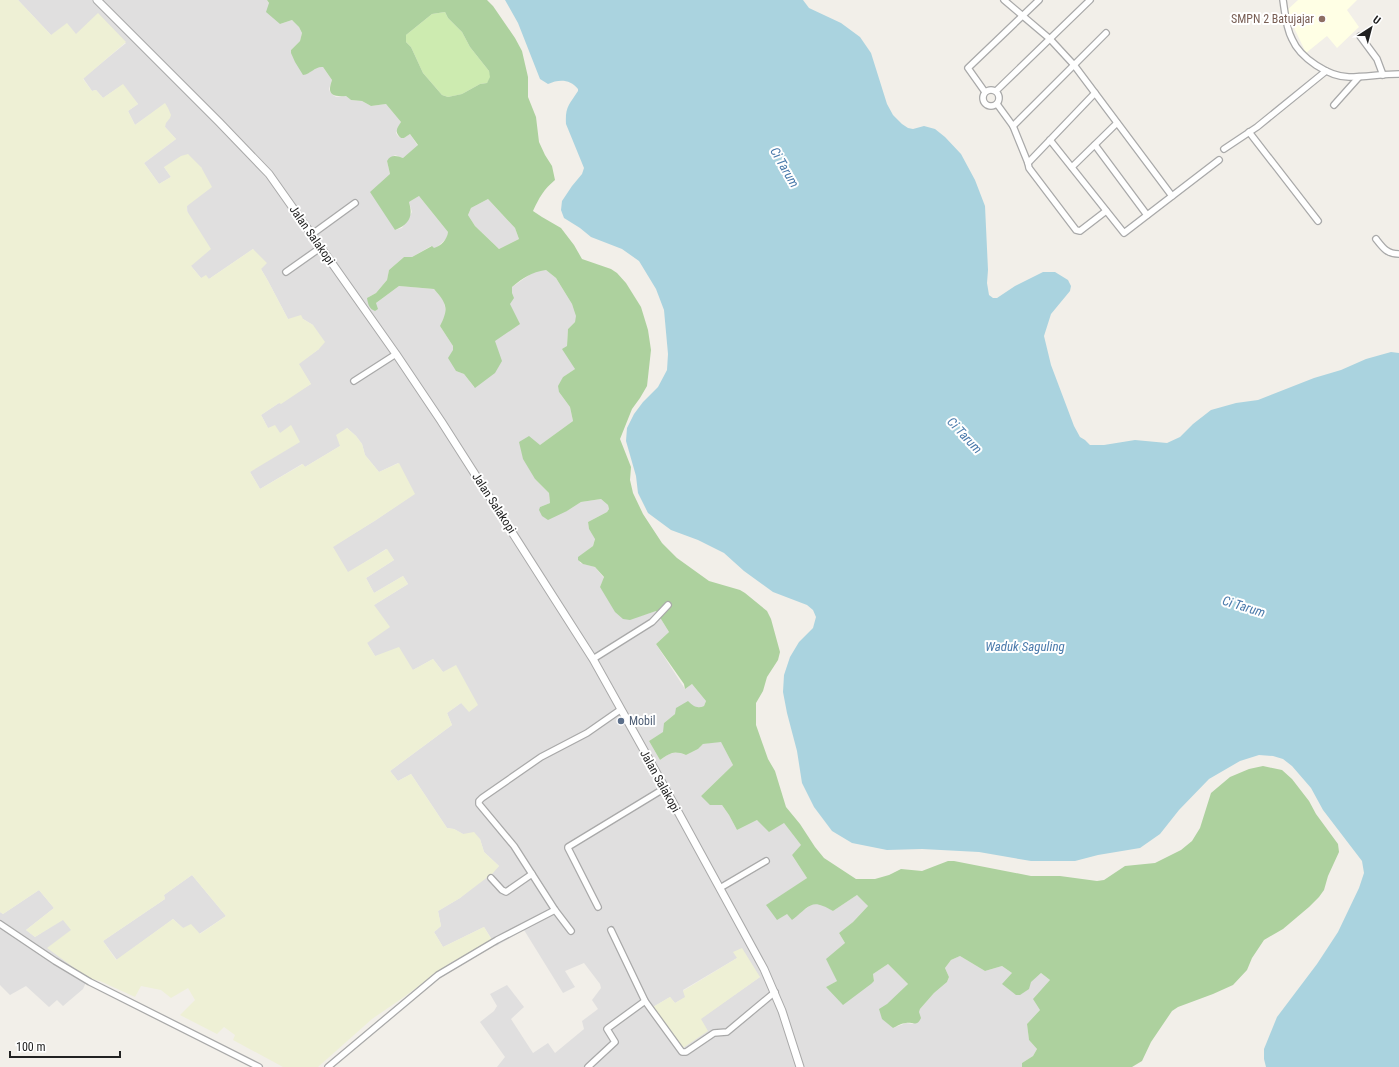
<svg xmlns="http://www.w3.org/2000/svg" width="1399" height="1067" font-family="'Roboto Condensed',sans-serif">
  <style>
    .residential { fill: #e0dfdf; fill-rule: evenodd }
    .education { fill: #ffffe5 }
    .farmland { fill: #eef0d5; fill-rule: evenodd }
    .grass { fill: #cdebb0 }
    .forest { fill: #add19e; fill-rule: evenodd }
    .water { fill: #aad3df }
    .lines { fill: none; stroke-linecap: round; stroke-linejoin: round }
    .minor-casing { stroke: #a9a9a9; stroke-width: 8 }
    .tertiary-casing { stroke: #a9a9a9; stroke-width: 9 }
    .minor { stroke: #fff; stroke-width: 5.5 }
    .tertiary { stroke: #fff; stroke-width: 7 }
    .education-dot { fill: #8d6e63; stroke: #fff; stroke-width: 1.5 }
    .service-dot { fill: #5c6f8a; stroke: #fff; stroke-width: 1.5 }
    .labels { text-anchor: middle; stroke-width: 4; stroke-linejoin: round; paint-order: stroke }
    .education-label { font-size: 12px; fill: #785e54; stroke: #fff; text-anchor: end }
    .street-label { font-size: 12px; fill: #222; stroke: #fff }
    .service-label { font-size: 12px; fill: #4e5e75; stroke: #fff; text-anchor: start }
    .water-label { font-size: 13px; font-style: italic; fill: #4a7aab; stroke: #fff }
  </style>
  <rect width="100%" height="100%" fill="#f2efe9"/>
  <g class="residential">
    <path d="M18,0H267L280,24L292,20L299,27L302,33L300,41L291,50L307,74L318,67H323L332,80L329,89L330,92L333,95L336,97L346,96L351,100L362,101L371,106L386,104L401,122L396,133L398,136L401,138H404L410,134L418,146L403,158L395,155L387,161L390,174L395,230L402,228L412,212L409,202L419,196L448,232L447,238L437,247L434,249L431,246L412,257H404L389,270L387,280L376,293L367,298L376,303L399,286L434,289L444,301L446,314L440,326L453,346L456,371L464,374L474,387L509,304L512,287L535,271L546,270L556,278L572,304L577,316L575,322L568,329L567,346L575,369L563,377L559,392L570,407L573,421L540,445L535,479L549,493L550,503L540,507L567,511L581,502L601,499L608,505L609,509L607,512L588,522L589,529L595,538L593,546L579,557L580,563L595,567L604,578L600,587L637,617L656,611L669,632L656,644L685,689L692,684L706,701L704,706L701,707H694L675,714L664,723V732L649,741L660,760L669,754L677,752L686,755L698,749L703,744L721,741L733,765L701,796L722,805L729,815L737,830L757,820L784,823L802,846L792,855L807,878L767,905L787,914L792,919L812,904L820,903L833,911L857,895L868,906L853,922L839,933L845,943L837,981L826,987L874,981L873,974L888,964L908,984L887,1005L880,1009L893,1028L906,1023L913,1024L920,1009L934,993L947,982L949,977L945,968L951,960L960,956L985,971L1002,966L1012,973L1030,982L1041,973L1050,980L1040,1010L1027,1024L1029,1040L1037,1049L1033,1056L1022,1063V1067H497L505,1057L480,1022L494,1011L497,1006L490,994L507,985L524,1007L511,1019L533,1053L548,1043L555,1053L584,1029L582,1021L598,1009L592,1000L601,988L600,984L584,963L565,971L575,987L563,993L524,930L496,946L484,927L443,947L434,932L441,926L438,911L460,898L499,866L484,852L480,839L463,834L454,829L447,828L411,774L398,781L390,771L452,725L447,713L461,703L443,672L433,659L413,670L375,656L367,643L374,605L408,584L403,576L374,593L366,578L394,560L386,549L348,573L332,547L376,520L414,494L398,463L379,472L365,455L362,444L356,436L347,428L340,446L305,467L302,464L260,489L250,472L280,433L268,428L261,415L279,403L311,384L298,364L319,349L313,325L303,319H288L268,281L261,269L253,249L209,279L201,278L191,266L187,206L202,170L201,167H164L171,177L159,184L144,163L176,139L165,127V104L135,125L128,111L138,104L122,85L103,98L96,90L92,91L83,78L126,43L76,34L51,35ZM737,958L760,977L700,1019L653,1007L670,997L675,1003L686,997L683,990Z"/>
    <path d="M488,199L515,228L519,239L499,249L475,226L468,215L471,208Z"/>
    <path d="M192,875L226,916L199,934L183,928L173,919L117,960L103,941L165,899L164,895Z"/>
    <path d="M39,890L54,908L26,930L35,937L63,919L71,929L88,978L83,989L63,1006L57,1000L49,1007L26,986L10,995L0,985V912L3,914Z"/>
  </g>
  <path class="education" d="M1298,0H1357L1347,10L1359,27L1337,48L1327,36L1306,53L1286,11Z"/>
  <g class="farmland">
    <path d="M0,0H18L51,35L67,23L76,34L98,13L126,42L83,79L92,91L96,90L103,98L123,84L138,104L128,111L135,125L165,103L168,108L171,115L170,118L166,123L165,127L176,139L144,163L159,184L171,177L164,167L181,156L188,154L201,167L212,187L187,206V211L211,249L191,266L201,278L206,275L209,279L253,249L267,263L261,269L268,281L288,319L301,315L303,319L313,325L325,342L319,349L299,364L311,384L281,404L279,403L261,415L268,428L275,425L280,433L291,425L300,442L250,472L260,489L303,464L305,467L340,446L336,435L347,428L356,436L362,444L365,455L379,472L399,463L415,494L376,520L333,547L348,572L387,549L394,560L366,578L374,593L403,576L408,584L374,605L390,627L367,643L375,656L399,647L413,670L433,659L443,672L456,665L478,705L469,712L461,703L447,713L452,725L390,771L398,781L411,774L447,828L454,829L463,834L474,832L480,839L484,852L499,866L493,873L460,898L438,911L441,926L434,932L443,947L484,927L492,940L450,963L404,997L372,1019L318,1067H283L233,1040L235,1035L224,1027L217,1034L180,1015L195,1000L188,988L171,998L161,990L141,986L135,997L100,981L88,978L47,948L71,930L63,920L35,937L26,930L54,908L39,890L3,914L0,912ZM192,875L226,916L200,934L191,924L183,928L173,919L116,960L103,941L165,899L164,895Z"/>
    <path d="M742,948L760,977L701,1019L708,1031L683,1048L679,1043L653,1007L670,997L675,1003L685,997L683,991L737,958L733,952Z"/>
  </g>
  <path class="grass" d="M445,12L448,18L462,32L470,47L489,71L491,77L487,83L480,84L462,94L448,97L442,95L423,73L411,47L406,42V35L432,14Z"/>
  <path class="forest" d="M267,0H487L493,6L515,38L522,51L528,77V97L536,117L539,142L545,155L552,166L555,180C544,189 539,198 533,211L542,217L561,228L574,245L582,259L611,269L617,273L626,283L641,307L648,330L651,350L647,386L640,398L632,409L620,439L631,467L630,480L633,493L643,514L662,543L677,558L709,581L740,590L745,593L767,611L771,619L780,652L778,660L767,677L763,691L756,703V725L768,759L775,771L786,807L800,824L815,847L824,858L856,879H875L889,875L901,869L922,871L948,861H954L1031,876H1060L1097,881L1104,880L1125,866L1155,863L1181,850L1192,841L1200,828L1211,793L1230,777L1249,769L1263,766L1282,770L1292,779L1309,801L1316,814L1338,844L1339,852L1328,876L1324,890L1319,897L1309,907L1283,929L1264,940L1252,958L1247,970L1233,985L1213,994L1178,1007L1172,1011L1151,1042L1142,1061L1132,1067H1022V1063L1033,1056L1037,1049L1029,1040L1027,1024L1040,1010L1033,999L1050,980L1041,973L1031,982L1029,989L1020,995H1016L1002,984L1012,973L1002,966L985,971L960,956L951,960L945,968L949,977L947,982L934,993L920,1009L919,1012L921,1018C917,1027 913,1022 906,1023C902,1023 897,1026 893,1028L882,1019L879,1009L887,1004L908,984L888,964L873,974L874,981L871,984L843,1005L826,987L837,981L826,959L845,943L839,933L853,922L868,906L857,895L833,911C811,898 811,905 792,920L787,914L777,920L766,905L807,878L792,855L801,845L784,823L769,832L757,820L737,830L729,815L722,805H710L701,796L733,765L721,742L703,744L698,749L686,755C673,750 671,753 660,760L649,741L663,732L664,723L675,714L676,708L688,701C693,706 697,709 704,706L706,701L692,684L685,689L684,684L656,644L669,632L656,611L630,620L623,619L615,612L600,587L604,577L595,567L583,564L578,560V557L593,546L595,539L589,529L588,522L607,512L609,509L608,505L601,499L581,502L567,511L548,520L542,516L539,510L540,507L550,503L549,493L535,479L523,459L519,442L529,436L540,445L573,421L570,407L559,392L558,386L563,377L575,369L562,349L567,346L568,329L575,322L576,316L572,304L556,278L546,270C531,272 523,278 512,287V293L514,298L510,304L520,324L495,341L502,361L495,373L475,388L464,374L456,371L448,358L453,350V346L440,326C449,308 447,304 434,289L399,286L376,303L378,309L375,311C369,309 368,304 367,298L376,293L387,280L389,270L404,257H412L432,246L434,248C441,246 447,240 448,232L419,196L409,202C413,216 410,224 395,230L370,192L390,174L387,161C391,154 397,156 403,158L418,145L410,134L404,138H401C394,132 397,128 401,122L386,104L371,106L362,101L351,100L346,96C331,97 327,94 332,80L323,67C315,66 311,74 303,75L295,62L291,53V50L300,41L302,33L299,27L292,20L280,24L266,12L269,3ZM445,12L448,18L462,32L470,47L489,71L490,77L487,83L480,84L462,94L448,97L442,95L423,73L411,47L406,42V35L432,14ZM488,199L515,228L519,239L499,249L475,226L468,215L471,208Z"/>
  <path class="water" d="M505,0H803L809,8L841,23L860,37L871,53L887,104L893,115L902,124L908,128L913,129L924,126L935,129L945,137L961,154L975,180L985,206L988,270L987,283L989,295L993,298H997L1015,286L1043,272H1055L1068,280L1071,286L1070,291L1051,314L1044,336L1051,365L1074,426L1080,437L1085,440L1090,445H1104L1135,440L1167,443L1180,437L1193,424L1211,410L1236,403L1258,400L1314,378L1341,370L1366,359L1391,352L1399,353V1067H1266L1264,1059V1049L1277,1017L1317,964L1338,932L1359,888L1364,873L1362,861L1323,810L1311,788L1292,766L1283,759L1273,756L1259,755L1240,761L1209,779L1179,810L1160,834L1140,848L1098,855L1075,861H1031L979,852L922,849L887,850L852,843L832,831L814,807L802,783L797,751L787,713L783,692L784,675L790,657L799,642L813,628L816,617L813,610L807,605L773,592L744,571L724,553L698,540L671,530L648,513L638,493L636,476L626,441L627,428L634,414L643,402L658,387L667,370L668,354L664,310L656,289L639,261L622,249L591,237L580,228L564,218L561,210L562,201L572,186L582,174L584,168L566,124C565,107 569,105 578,91V89C570,79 559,79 548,84L540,79L518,23Z"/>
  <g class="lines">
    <g class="minor-casing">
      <g id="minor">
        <path d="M1004,0L1050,39L1074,65L1172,196"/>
        <path d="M1283,0C1285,13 1286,28 1292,39C1300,58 1329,77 1349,77C1366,77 1382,74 1399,74"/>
        <path d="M1360,36L1377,59L1383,75"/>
        <circle cx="991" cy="98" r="8"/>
        <path d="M996,91L1090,0"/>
        <path d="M985,92L968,68L1039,0"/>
        <path d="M997,104L1013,126L1028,163L1029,168L1076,230L1080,231L1106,211"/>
        <path d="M1334,105L1359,77"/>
        <path d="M1013,126L1106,33"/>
        <path d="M1249,132L1318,221"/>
        <path d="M1050,140L1124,233L1219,160"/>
        <path d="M1095,145L1147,215"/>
        <path d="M1224,149L1257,127L1326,71"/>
        <path d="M1028,163L1095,93"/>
        <path d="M1072,167L1117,123"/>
        <path d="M311,235L355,203"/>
        <path d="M1376,239C1383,248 1387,254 1399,254"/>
        <path d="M286,272L320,248"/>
        <path d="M354,381L396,354"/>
        <path d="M593,659L652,622L668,605"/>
        <path d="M491,878L502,890L506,892L532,874"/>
        <path d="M720,888L766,861"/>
        <path d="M598,907L568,848V847L665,788"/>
        <path d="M0,924L55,961L90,982L259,1067"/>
        <path d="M611,930L645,1001L682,1052H686L714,1033L727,1032L775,992"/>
        <path d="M571,931L555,910L514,846L479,804V801L482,798L541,757L587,733L620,710"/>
        <path d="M328,1067L438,975L497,940L555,910"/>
        <path d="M588,1067L615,1042L607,1029L608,1028L645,1001"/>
      </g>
    </g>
    <g class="tertiary-casing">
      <path id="tertiary" d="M97,0L219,122L269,174L396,354L441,421L593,659L665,788L764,969L782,1011L800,1067"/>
    </g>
    <use href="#minor" class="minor"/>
    <use href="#tertiary" class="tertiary"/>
  </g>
  <circle class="education-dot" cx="1322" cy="19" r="4"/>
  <circle class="service-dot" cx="621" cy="721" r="4"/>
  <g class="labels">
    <g class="education-label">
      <text x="1314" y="23">SMPN 2 Batujajar</text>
    </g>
    <g class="street-label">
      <text transform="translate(312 235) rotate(55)" y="4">Jalan Salakopi</text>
      <text transform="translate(494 503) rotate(57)" y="4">Jalan Salakopi</text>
      <text transform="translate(660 781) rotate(61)" y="4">Jalan Salakopi</text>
    </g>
    <g class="service-label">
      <text x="629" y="725">Mobil</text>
    </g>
    <g class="water-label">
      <text transform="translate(785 167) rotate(60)" y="5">Ci Tarum</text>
      <text transform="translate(965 435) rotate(47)" y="5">Ci Tarum</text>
      <text transform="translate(1244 606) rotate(17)" y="5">Ci Tarum</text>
      <text x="1025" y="651">Waduk Saguling</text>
    </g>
  </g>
  <g transform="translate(1371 28) rotate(36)" stroke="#ffffff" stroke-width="3" paint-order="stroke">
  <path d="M0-3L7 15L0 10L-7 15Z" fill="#222222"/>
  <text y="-6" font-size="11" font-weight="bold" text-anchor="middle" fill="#222222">U</text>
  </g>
  <path d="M10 1051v6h110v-6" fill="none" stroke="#222222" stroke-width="2"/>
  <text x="16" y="1051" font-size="12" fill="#222222" stroke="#ffffff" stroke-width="3" paint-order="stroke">100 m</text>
</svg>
